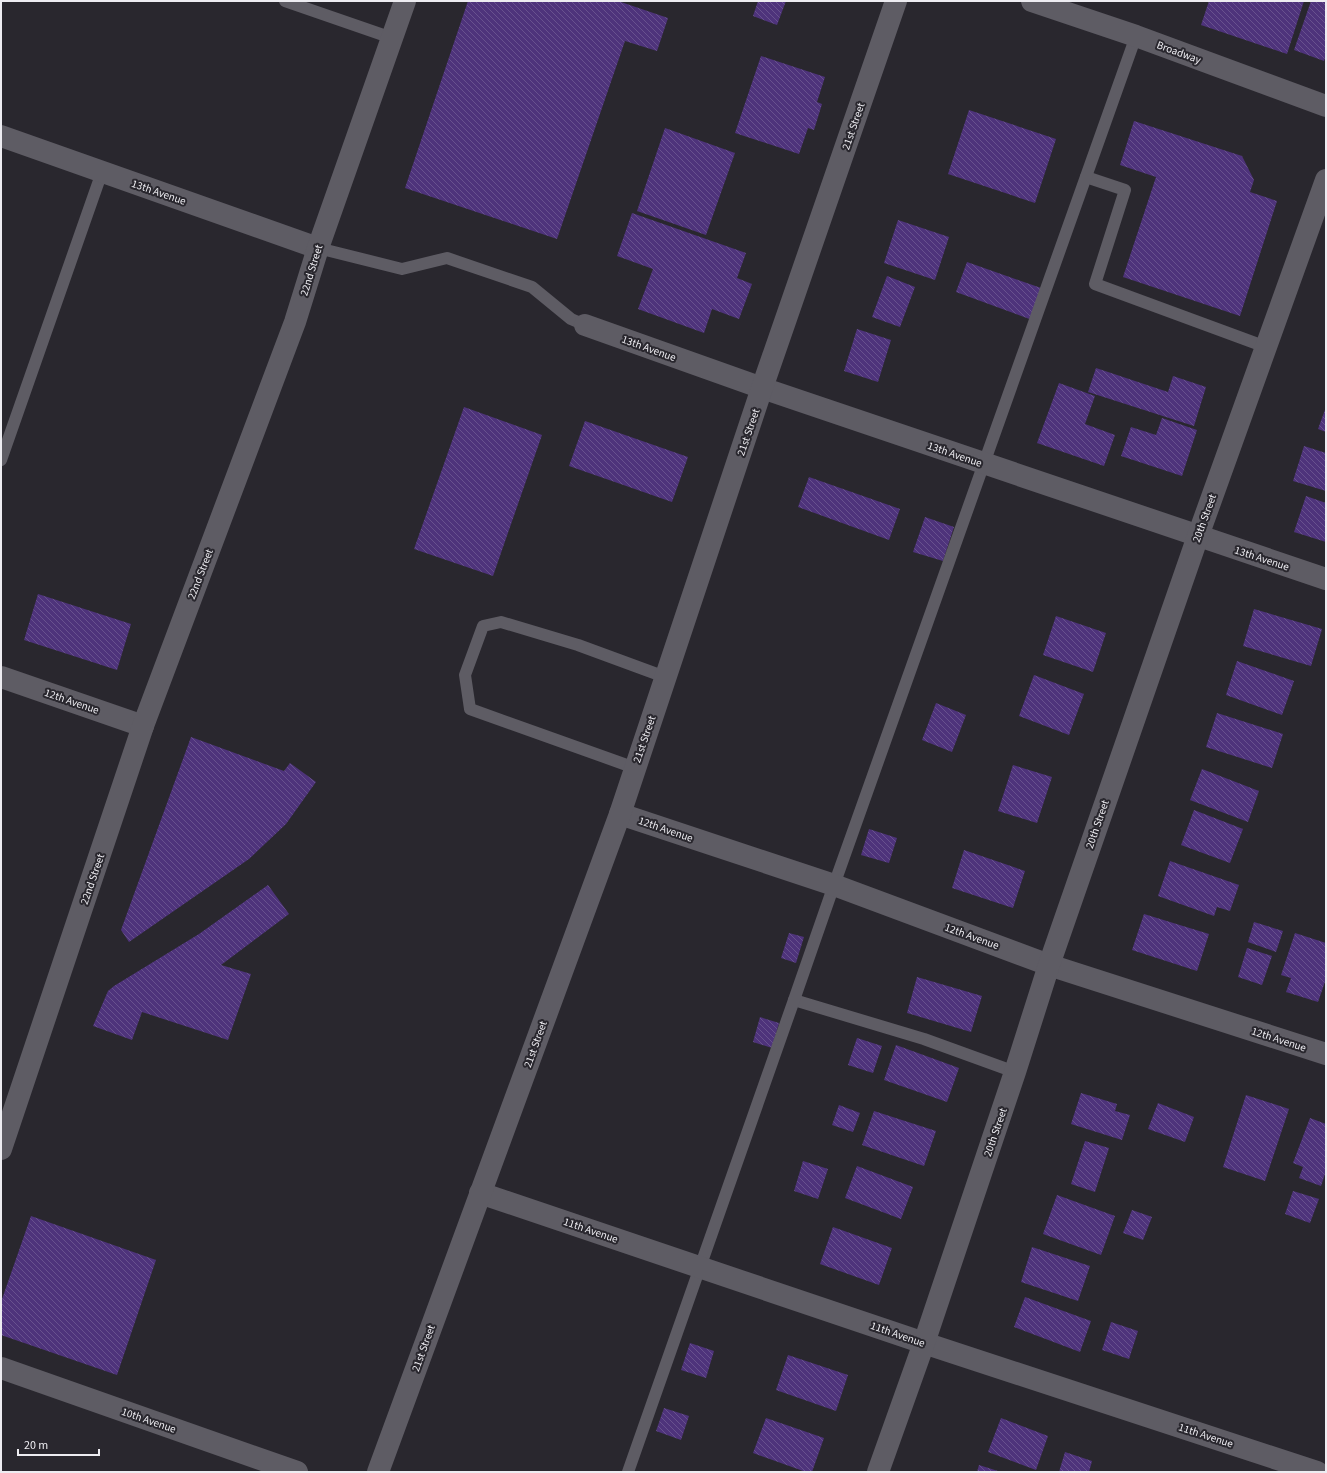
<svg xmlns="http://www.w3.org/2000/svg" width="1327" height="1473" font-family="'Source Sans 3',sans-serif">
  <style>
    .building { fill: url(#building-back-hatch) }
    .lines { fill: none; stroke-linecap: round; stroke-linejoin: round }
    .lane { stroke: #5e5c64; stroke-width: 12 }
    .street { stroke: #5e5c64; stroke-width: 22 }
    .secondary { stroke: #5e5c64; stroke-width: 22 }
    .labels { text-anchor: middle; stroke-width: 4; stroke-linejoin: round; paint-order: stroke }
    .street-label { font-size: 11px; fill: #edecf1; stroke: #29272e }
  </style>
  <defs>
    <pattern id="building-back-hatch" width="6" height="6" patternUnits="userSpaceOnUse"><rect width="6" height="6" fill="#4e337b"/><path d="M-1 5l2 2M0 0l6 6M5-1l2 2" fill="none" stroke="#68518e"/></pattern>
  </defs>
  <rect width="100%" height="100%" fill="#29272e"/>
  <g class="building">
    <path d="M468,1H618L668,18L657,51L625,41L557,239L405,188Z"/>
    <path d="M758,1H786L777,25L753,16Z"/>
    <path d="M1209,1H1304L1287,54L1201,25Z"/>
    <path d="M1311,1H1326V55L1324,61L1294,50Z"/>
    <path d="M761,56L825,77L817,102L822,104L814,130L808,128L799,154L735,133Z"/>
    <path d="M969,110L1056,139L1035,203L948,174Z"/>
    <path d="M1134,121L1242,156L1254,180L1250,192L1277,201L1240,316L1123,277L1156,177L1120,165Z"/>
    <path d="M665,128L735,153L706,235L637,211Z"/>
    <path d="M632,213L746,253L737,278L752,284L739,319L712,309L704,333L638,309L653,269L617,256Z"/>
    <path d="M898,220L949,237L935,280L884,263Z"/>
    <path d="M967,262L1044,289L1032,320L956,292Z"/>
    <path d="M887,276L915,287L900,327L872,317Z"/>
    <path d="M857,329L891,340L878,382L844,371Z"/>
    <path d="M1096,368L1168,392L1173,376L1206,387L1194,426L1088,392Z"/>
    <path d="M1059,383L1095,396L1085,424L1115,435L1104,466L1037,443Z"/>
    <path d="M464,407L542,435L493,576L414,549Z"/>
    <path d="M1326,407V432L1318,429Z"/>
    <path d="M1162,418L1197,430L1182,476L1121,456L1131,427L1156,435Z"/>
    <path d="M585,421L688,457L672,502L569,466Z"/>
    <path d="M1304,446L1326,453V491L1293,481Z"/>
    <path d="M809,477L900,509L889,540L798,507Z"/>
    <path d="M1306,496L1326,503V542L1294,532Z"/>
    <path d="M925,517L954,527L943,561L913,552Z"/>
    <path d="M38,594L131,624L117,670L24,640Z"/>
    <path d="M1254,609L1322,629L1311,666L1243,646Z"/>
    <path d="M1056,616L1106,633L1093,672L1043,655Z"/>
    <path d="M1237,661L1294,681L1282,715L1226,695Z"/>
    <path d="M1034,675L1084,694L1069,735L1019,716Z"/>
    <path d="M936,703L966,715L952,752L922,740Z"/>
    <path d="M1217,713L1283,734L1272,768L1206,747Z"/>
    <path d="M191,737L284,771L290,763L316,782L286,824L249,859L129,942L121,930Z"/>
    <path d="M1013,765L1052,777L1037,823L998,811Z"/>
    <path d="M1202,769L1259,791L1248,822L1190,800Z"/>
    <path d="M1194,810L1243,829L1230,863L1181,845Z"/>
    <path d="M869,829L897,838L889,863L861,855Z"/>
    <path d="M964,850L1025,871L1013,908L952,888Z"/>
    <path d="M1170,861L1239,885L1230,911L1217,907L1214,916L1158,896Z"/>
    <path d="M268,885L289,914L221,965L251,974L228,1040L142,1012L132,1040L93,1026L108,991L114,986L199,934Z"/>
    <path d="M1144,914L1209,934L1197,971L1132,950Z"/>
    <path d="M1254,922L1283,931L1276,952L1248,942Z"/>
    <path d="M789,933L804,937L796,963L781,958Z"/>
    <path d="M1295,933L1326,943V979L1318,1002L1286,992L1291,978L1281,975Z"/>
    <path d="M1247,948L1272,956L1262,985L1238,977Z"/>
    <path d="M917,977L982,996L971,1032L907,1013Z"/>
    <path d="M760,1017L779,1023L772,1048L753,1042Z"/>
    <path d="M857,1038L882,1046L873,1073L848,1065Z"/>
    <path d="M896,1045L959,1068L947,1102L884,1080Z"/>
    <path d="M1081,1093L1117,1104L1115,1111L1130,1115L1122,1140L1071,1124Z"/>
    <path d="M1246,1095L1289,1109L1265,1181L1223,1167Z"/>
    <path d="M1158,1103L1194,1117L1185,1142L1148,1129Z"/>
    <path d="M839,1105L860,1113L853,1132L832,1125Z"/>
    <path d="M874,1111L936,1131L924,1166L862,1145Z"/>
    <path d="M1310,1118L1326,1124V1171L1321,1186L1299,1178L1303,1167L1293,1163Z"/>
    <path d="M1085,1141L1109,1148L1095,1192L1071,1184Z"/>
    <path d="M803,1161L828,1169L818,1199L794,1191Z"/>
    <path d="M857,1166L913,1187L901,1219L845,1198Z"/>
    <path d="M1293,1191L1319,1199L1310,1223L1285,1214Z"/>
    <path d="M1057,1195L1115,1216L1101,1255L1043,1234Z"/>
    <path d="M1132,1210L1152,1217L1143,1240L1123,1233Z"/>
    <path d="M31,1216L156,1260L117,1375L1,1335V1302Z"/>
    <path d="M833,1227L892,1248L879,1285L820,1264Z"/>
    <path d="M1032,1247L1090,1266L1078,1301L1021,1282Z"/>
    <path d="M1025,1297L1091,1321L1080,1352L1014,1327Z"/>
    <path d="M1111,1322L1138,1331L1129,1359L1102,1350Z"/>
    <path d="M690,1343L714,1351L706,1378L681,1370Z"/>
    <path d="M788,1355L848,1375L836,1411L776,1390Z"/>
    <path d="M664,1408L689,1416L681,1440L656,1431Z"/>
    <path d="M766,1418L824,1438L812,1472H806L753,1453Z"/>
    <path d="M1001,1418L1048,1436L1036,1470L988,1452Z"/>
    <path d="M1065,1452L1092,1461L1089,1472H1059Z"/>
    <path d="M979,1465L1001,1472H977Z"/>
  </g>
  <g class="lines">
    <g class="lane">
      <path d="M285,1L392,38"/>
      <path d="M1086,177L1125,190L1095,284L1266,347"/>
      <path d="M318,248L402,269L447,258L532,287L571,319L585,325"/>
      <path d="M1,460L102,172"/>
      <path d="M635,768L470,709L465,675L483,626L501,622L578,645L665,677"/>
      <path d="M794,1000L924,1039L1015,1072"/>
      <path d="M628,1472L794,1000L834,885L1136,36"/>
    </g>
    <g class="street">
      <path d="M1,136L318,248"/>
      <path d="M585,325L762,388L1326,579"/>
      <path d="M1,677L143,726"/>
      <path d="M620,814L834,885L1049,965L1326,1054"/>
      <path d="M1,1149L143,726L295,322L318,248L405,1"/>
      <path d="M480,1193L924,1343L1317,1472"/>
      <path d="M1,1368L297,1472"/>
      <path d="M378,1472L620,814L762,388L896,1"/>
    </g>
    <g class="secondary">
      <path d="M1032,1L1136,36L1326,106"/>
      <path d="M878,1472L924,1343L1015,1072L1049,965L1198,536L1326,180"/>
    </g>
  </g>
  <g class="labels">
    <g class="street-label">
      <text transform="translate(1179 52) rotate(20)" y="4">Broadway</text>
      <text transform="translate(853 126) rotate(-71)" y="4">21st Street</text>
      <text transform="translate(159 192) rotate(19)" y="4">13th Avenue</text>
      <text transform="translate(311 270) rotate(-73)" y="4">22nd Street</text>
      <text transform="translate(649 348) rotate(20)" y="4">13th Avenue</text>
      <text transform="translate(748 432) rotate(-71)" y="4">21st Street</text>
      <text transform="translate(955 454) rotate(19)" y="4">13th Avenue</text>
      <text transform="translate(1204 518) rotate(-70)" y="4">20th Street</text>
      <text transform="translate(1262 558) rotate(18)" y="4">13th Avenue</text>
      <text transform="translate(200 574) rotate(-69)" y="4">22nd Street</text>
      <text transform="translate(72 701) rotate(19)" y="4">12th Avenue</text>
      <text transform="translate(644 739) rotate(-71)" y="4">21st Street</text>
      <text transform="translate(1097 824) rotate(-71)" y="4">20th Street</text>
      <text transform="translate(666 829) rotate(19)" y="4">12th Avenue</text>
      <text transform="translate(92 879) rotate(-71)" y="4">22nd Street</text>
      <text transform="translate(972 936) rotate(20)" y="4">12th Avenue</text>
      <text transform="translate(1279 1039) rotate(18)" y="4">12th Avenue</text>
      <text transform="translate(535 1044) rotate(-70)" y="4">21st Street</text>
      <text transform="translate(995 1132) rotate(-71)" y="4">20th Street</text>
      <text transform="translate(591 1230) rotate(19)" y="4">11th Avenue</text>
      <text transform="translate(898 1334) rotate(19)" y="4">11th Avenue</text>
      <text transform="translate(423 1348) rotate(-70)" y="4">21st Street</text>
      <text transform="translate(149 1420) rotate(19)" y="4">10th Avenue</text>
      <text transform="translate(1206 1435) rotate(18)" y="4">11th Avenue</text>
    </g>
  </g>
  <rect width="1327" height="1473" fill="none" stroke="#edecf1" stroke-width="4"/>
  <path d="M18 1449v6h81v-6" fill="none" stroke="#edecf1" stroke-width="2"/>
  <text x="24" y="1449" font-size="12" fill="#edecf1" stroke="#29272e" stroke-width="3" paint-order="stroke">20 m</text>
</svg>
